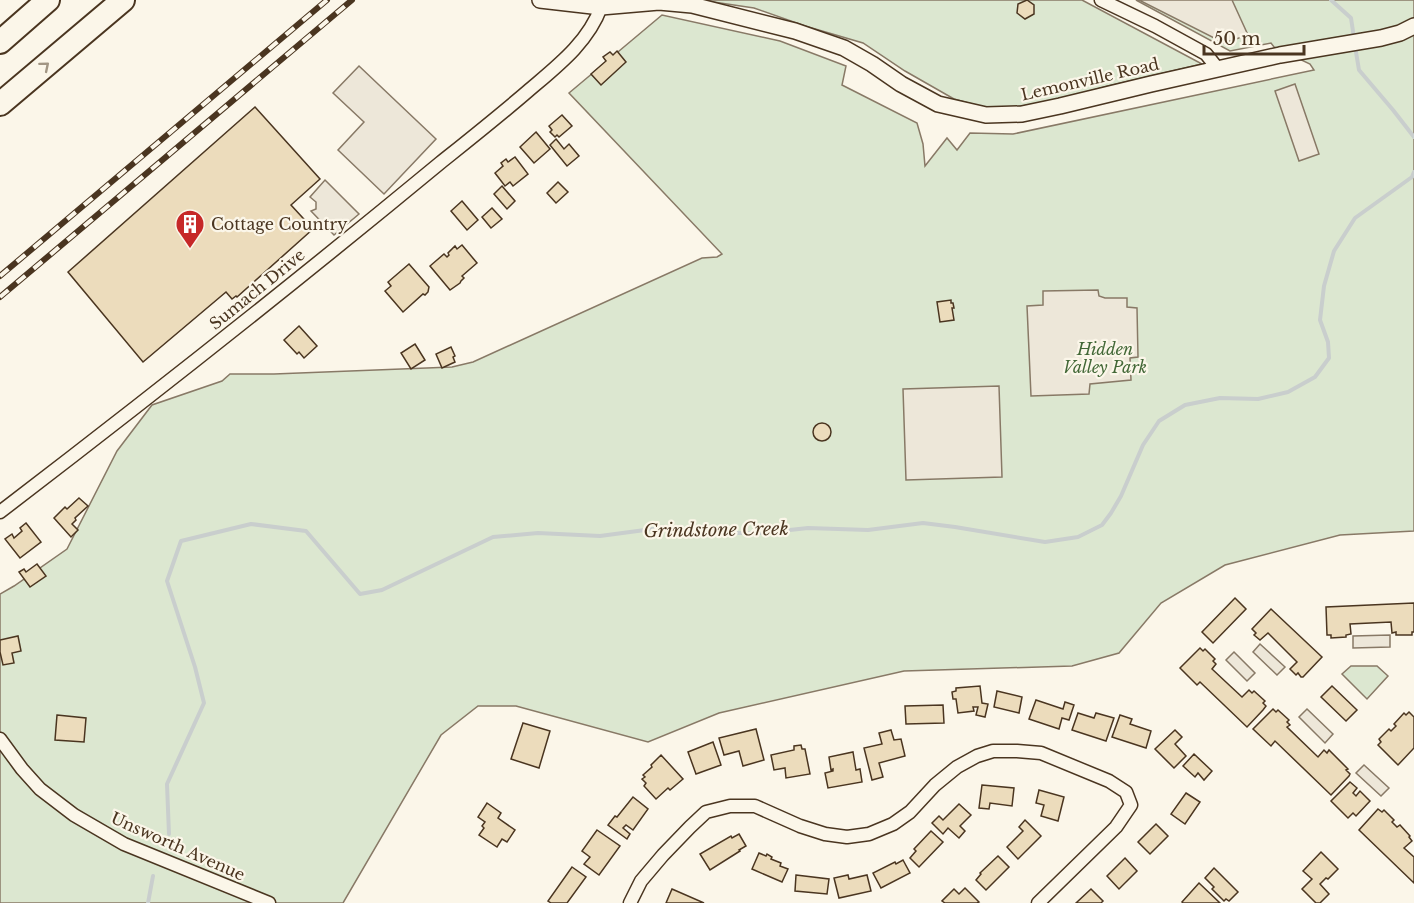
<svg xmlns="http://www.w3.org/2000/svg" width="1414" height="903" font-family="'Libre Baskerville',serif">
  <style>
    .green { fill: #dce7d0; stroke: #887966; stroke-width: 1.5 }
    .parking { fill: #ede7d9; stroke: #887966; stroke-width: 1.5 }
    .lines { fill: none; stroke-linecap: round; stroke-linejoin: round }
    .stream { stroke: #c9cecd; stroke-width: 4 }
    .building { fill: #ecdcbc; stroke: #4a3520; stroke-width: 1.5 }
    .minor-casing { stroke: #4a3520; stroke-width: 15 }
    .tertiary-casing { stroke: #4a3520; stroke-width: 18 }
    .motorway-casing { stroke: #4a3520; stroke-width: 26 }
    .minor { stroke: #fbf6e9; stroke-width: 12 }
    .tertiary { stroke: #fbf6e9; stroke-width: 15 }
    .motorway { stroke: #fbf6e9; stroke-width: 22 }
    .rail-casing { stroke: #4a3520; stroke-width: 6 }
    .rail { stroke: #fbf6e9; stroke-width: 4; stroke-dasharray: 11; stroke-linecap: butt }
    .oneway { stroke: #a29684 }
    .labels { text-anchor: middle; stroke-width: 4.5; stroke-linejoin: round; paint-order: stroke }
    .street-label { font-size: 16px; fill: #4a3520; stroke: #fbf6e9 }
    .poi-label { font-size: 16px; fill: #4a3520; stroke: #fbf6e9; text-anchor: start }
    .park-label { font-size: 16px; font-style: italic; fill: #436837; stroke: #fbf6e9 }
    .water-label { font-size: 18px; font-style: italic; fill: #4a3520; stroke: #fbf6e9 }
  </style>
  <rect width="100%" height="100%" fill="#fbf6e9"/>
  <g class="green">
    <path d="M700,0H1082L1202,64L1108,86L1057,100L1016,107L990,109L954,99L905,71L863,43L805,26L754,8Z"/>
    <path d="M1136,0H1414V531L1340,535L1225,565L1161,603L1119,653L1072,666L904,671L719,713L648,742L516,706H478L441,735L343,903H0V594L14,586L67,549L117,451L152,405L222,381L230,374H274L452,367L473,362L702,258L717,257L722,254L569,93L662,15L780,41L846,66L842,85L917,123L923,144L925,166L947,138L957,150L970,133L1013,134L1314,70L1310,64L1274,47L1271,43L1230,51Z"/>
    <path d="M1351,666H1377L1388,676L1367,699L1342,674Z"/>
  </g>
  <g class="parking">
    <path d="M1139,0H1232L1248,35L1224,43Z"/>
    <path d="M359,66L436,139L384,194L338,150L364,122L333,93Z"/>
    <path d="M1295,84L1319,154L1299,161L1275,91Z"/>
    <path d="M325,180L359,214L334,235L311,211L316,209V202L310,197Z"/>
    <path d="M1098,290L1099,296L1105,298H1127V307L1137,308L1138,357L1130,358L1131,380L1090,384L1089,394L1031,396L1027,306L1043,305V291Z"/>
    <path d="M999,386L1002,477L906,480L903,389Z"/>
    <path d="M1390,635V647L1353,648V636Z"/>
    <path d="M1260,644L1285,667L1277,675L1253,652Z"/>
    <path d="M1234,652L1255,673L1247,681L1226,660Z"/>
    <path d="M1307,709L1333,734L1325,743L1299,717Z"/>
    <path d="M1364,765L1389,788L1381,796L1356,773Z"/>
  </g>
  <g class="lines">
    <g class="stream">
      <path d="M1331,0L1351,18L1354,38"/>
      <path d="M1355,46L1359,70L1393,110L1414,137"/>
      <path d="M169,834L167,784L204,703L195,667L167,581L181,541L251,524L306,531L360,594L382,590L493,537L538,533L600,536L660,528L717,533H762L808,528L868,530L923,523L955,527L1045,542L1078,537L1102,525L1111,513L1121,496L1143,445L1159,421L1185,405L1220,398L1258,399L1288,392L1315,377L1329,358L1328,342L1320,320L1324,286L1334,251L1355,218L1412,177L1414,172"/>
      <path d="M148,903L153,876"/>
    </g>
  </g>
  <g class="building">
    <path d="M1027,0L1034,5V14L1025,19L1017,13L1018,4Z"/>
    <path d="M617,51L626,62L601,85L591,74L606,61L603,57L610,52L613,55Z"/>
    <path d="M255,107L320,179L291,205L313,229L237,297L236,296L232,299L226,292L143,362L68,272Z"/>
    <path d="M562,115L572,126L559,137L557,135L555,137L550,132L552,130L549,126Z"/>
    <path d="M536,132L550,149L534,163L520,147Z"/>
    <path d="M556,139L564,149L569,144L579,156L567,166L550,145Z"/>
    <path d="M515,157L528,174L513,186L510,182L505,186L495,173L503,166L501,163L506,159L508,162Z"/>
    <path d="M558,182L568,192L556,203L547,193Z"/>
    <path d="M502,186L515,201L507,209L494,194Z"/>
    <path d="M462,201L478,220L467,230L451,211Z"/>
    <path d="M492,208L502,219L491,228L482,217Z"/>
    <path d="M462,245L477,263L462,276L464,278L461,281L460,283L450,290L430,266L444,254L447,257L449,255L448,253L455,246L457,249Z"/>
    <path d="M409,264L429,287L428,292L425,295L423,294L403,312L385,291L391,286L388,282Z"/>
    <path d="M951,300V303H953L954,308H952L954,320L940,322L937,302Z"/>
    <path d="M299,326L317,346L304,358L299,352L297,354L284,340Z"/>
    <path d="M415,344L425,360L411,369L401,353Z"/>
    <path d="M451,347L455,356L453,357L455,362L442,368L436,354Z"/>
    <circle cx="822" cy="432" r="9"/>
    <path d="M79,498L88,506L75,518L76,520L72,524L78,530L71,537L54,518L65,507L67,509Z"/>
    <path d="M26,523L41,542L20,558L5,539L12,534L14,538L22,531L20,528Z"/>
    <path d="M37,564L46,576L30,587L19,572L24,569L26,572Z"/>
    <path d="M1235,598L1246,609L1213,643L1202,632Z"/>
    <path d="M1414,603V632H1412V635H1396V632L1392,633L1391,622L1350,624L1351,634L1346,635V637L1331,638V635H1327L1326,607Z"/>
    <path d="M1271,609L1322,657L1303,677H1301L1298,673L1296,675L1290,669L1297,662L1268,633L1260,640L1254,635L1256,633L1252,629Z"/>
    <path d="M18,636L21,651L12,653L14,663L3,665L0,652V640Z"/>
    <path d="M1200,648L1203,651L1205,649L1215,659L1213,661L1216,664L1212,669L1242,697L1249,690L1252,693L1254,691L1265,701L1263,703L1266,706L1263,710L1247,727L1200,682L1197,685L1180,668Z"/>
    <path d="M980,686L982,703L988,704L985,717L976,715L978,707H973L974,711L958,713L956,699H953L952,692L956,691V688Z"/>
    <path d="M1332,686L1357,710L1346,721L1321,697Z"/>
    <path d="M997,691L1022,697L1019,713L994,707Z"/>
    <path d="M1036,700L1063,709L1065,702L1074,705L1069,720L1062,718L1059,729L1029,719Z"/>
    <path d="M943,705L944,723L906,724L905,706Z"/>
    <path d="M1273,709L1276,712L1278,710L1289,720L1287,722L1290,725L1287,727L1318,757L1324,750L1327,753L1329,750L1348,769L1346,770L1350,774L1349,776L1331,795L1275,741L1271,746L1253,729Z"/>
    <path d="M1409,712L1414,717V748L1398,765L1378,745L1381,742L1379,739L1389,729L1391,731L1396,726L1394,724L1404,713L1406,715Z"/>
    <path d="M1078,713L1094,718L1096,713L1114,718L1106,741L1072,730Z"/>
    <path d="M57,715L86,718L84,742L55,740Z"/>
    <path d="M1120,715L1132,719L1130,724L1151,731L1146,748L1112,737Z"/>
    <path d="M523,723L550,731L539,768L511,759Z"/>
    <path d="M756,729L764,760L743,766L739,751L724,755L719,738Z"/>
    <path d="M891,730L894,740L901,739L905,756L879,763L883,777L872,780L864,748L882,744L879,733Z"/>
    <path d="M1175,730L1182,737L1175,744L1186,756L1174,768L1155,749Z"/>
    <path d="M713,742L721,765L696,774L688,752Z"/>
    <path d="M801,745L802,749H805L810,774L786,778L785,768L774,770L771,755L794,750V746Z"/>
    <path d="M853,752L856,770L860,769L862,782L828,788L825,773L833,771V769L831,770L829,757Z"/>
    <path d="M1194,754L1212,771L1204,780L1198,773L1195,777L1183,766Z"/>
    <path d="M661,755L683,779L670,790L668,788L656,799L644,786L646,783L642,779L645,777L643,775L652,767L651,765Z"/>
    <path d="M1350,782L1357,788L1353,793L1356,796L1360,791L1370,801L1356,816L1353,813L1348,818L1331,801Z"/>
    <path d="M982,785L1014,788L1012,806L990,803L989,809L979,808Z"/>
    <path d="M1039,790L1064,797L1058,821L1041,816L1044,805L1036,803Z"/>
    <path d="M1186,793L1200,802L1185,824L1171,814Z"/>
    <path d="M633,797L648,809L633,830L626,825L623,828L630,834L627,839L608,825L615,816L617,817Z"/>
    <path d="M487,803L501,813L498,818L515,830L507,842L502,839L497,847L479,835L484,828L482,826L485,822L478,817Z"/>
    <path d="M959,804L971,815L960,826L965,831L959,838L948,828L943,834L932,823L939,816L943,820Z"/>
    <path d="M1378,809L1382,812L1384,810L1394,820L1392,822L1397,827L1400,825L1410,836L1409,837L1412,841L1404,848L1414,857V883L1359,830Z"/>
    <path d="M1025,820L1041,836L1018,859L1007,847L1023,831L1019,827Z"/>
    <path d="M1156,824L1168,836L1150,854L1138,842Z"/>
    <path d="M597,830L620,846L599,875L584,864L590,857L582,851Z"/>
    <path d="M931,831L943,842L919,867L910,858L916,851L914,849Z"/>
    <path d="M739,834L746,846L739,850L740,851L710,870L700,854L731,836L732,838Z"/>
    <path d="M1321,852L1338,869L1328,879L1326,878L1320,884L1329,894L1320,903H1316L1302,889L1312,879L1303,871Z"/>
    <path d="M759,853L766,856L767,854L772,857L771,859L781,863L780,866L788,869L782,882L752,869Z"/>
    <path d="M998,856L1009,867L986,890L976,880L981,874L980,873Z"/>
    <path d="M1125,858L1137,871L1119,889L1107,876Z"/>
    <path d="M903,860L910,873L881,888L873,873L895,862L896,864Z"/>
    <path d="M572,867L586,877L567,903H551L548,901Z"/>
    <path d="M1214,868L1238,892L1229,901L1226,899L1224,901L1212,889L1214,887L1205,878Z"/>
    <path d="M796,875L829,879L827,894L795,891Z"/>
    <path d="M848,875L849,879L867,875L871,891L839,898L834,878Z"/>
    <path d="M1199,883L1220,903H1183L1182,902Z"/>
    <path d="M965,888L979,902L977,903H945L942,901L954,889L959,894Z"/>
    <path d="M672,889L704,903H666Z"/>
    <path d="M1091,889L1103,901L1101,903H1076Z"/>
  </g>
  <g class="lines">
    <g class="minor-casing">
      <g id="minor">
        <path d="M1101,0L1155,26L1206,54L1218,69"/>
        <path d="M0,512C149,398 296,282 440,163C470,139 499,116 528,91C556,67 588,43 601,7"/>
        <path d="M0,739L22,769L40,789L74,815L124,844L269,903"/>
        <path d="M630,903L641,881L663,855L690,827L706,812L730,806H755L800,826L825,834L847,837L869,834L893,824L910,812L935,785L957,767L977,756L993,751H1017L1041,753L1109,781L1126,792L1131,805L1116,827L1038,903"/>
      </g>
    </g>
    <g class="tertiary-casing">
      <path id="tertiary" d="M540,0L601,7L659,2L692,5L795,31L844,48L872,64L901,84L938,104L986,115L1022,114L1060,106L1151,84L1280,55L1381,38L1400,33L1414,26"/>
    </g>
    <g class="motorway-casing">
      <g id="motorway">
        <path d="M0,42L48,0"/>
        <path d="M0,104L123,0"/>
      </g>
    </g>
    <use href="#minor" class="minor"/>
    <use href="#tertiary" class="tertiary"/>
    <use href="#motorway" class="motorway"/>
    <g class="rail-casing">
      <g id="rail">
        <path d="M0,276L327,0"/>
        <path d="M0,297L352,0"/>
      </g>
    </g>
    <use href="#rail" class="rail"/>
  </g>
  <defs><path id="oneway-chevron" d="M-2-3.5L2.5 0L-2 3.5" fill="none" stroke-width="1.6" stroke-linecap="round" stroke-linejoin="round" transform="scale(1.5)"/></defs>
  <use class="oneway" href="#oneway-chevron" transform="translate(45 66) rotate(-40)"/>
  <defs>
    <g id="building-pin" transform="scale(1.5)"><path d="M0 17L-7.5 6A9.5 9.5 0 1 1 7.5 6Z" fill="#c62828" stroke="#fbf6e9"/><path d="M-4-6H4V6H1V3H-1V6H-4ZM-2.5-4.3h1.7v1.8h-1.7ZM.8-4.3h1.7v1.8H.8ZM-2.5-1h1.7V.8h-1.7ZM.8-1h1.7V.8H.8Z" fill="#fff"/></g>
  </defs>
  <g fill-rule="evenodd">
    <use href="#building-pin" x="190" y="224"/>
  </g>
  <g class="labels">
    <g class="street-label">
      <text transform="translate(1090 79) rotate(-13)" y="6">Lemonville Road</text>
      <text transform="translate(257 289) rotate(-39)" y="6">Sumach Drive</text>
      <text transform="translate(178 846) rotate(24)" y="6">Unsworth Avenue</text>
    </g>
    <g class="poi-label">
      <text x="211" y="230">Cottage Country</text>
    </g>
    <g class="park-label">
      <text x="1105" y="355">Hidden<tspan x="1105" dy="18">Valley Park</tspan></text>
    </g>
    <g class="water-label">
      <text transform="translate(716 530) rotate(-1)" y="6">Grindstone Creek</text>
    </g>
  </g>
  <path d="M1204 45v9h100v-9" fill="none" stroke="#4a3520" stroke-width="3"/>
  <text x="1213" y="45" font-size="18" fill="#4a3520" stroke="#fbf6e9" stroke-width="4.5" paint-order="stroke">50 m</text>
</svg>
